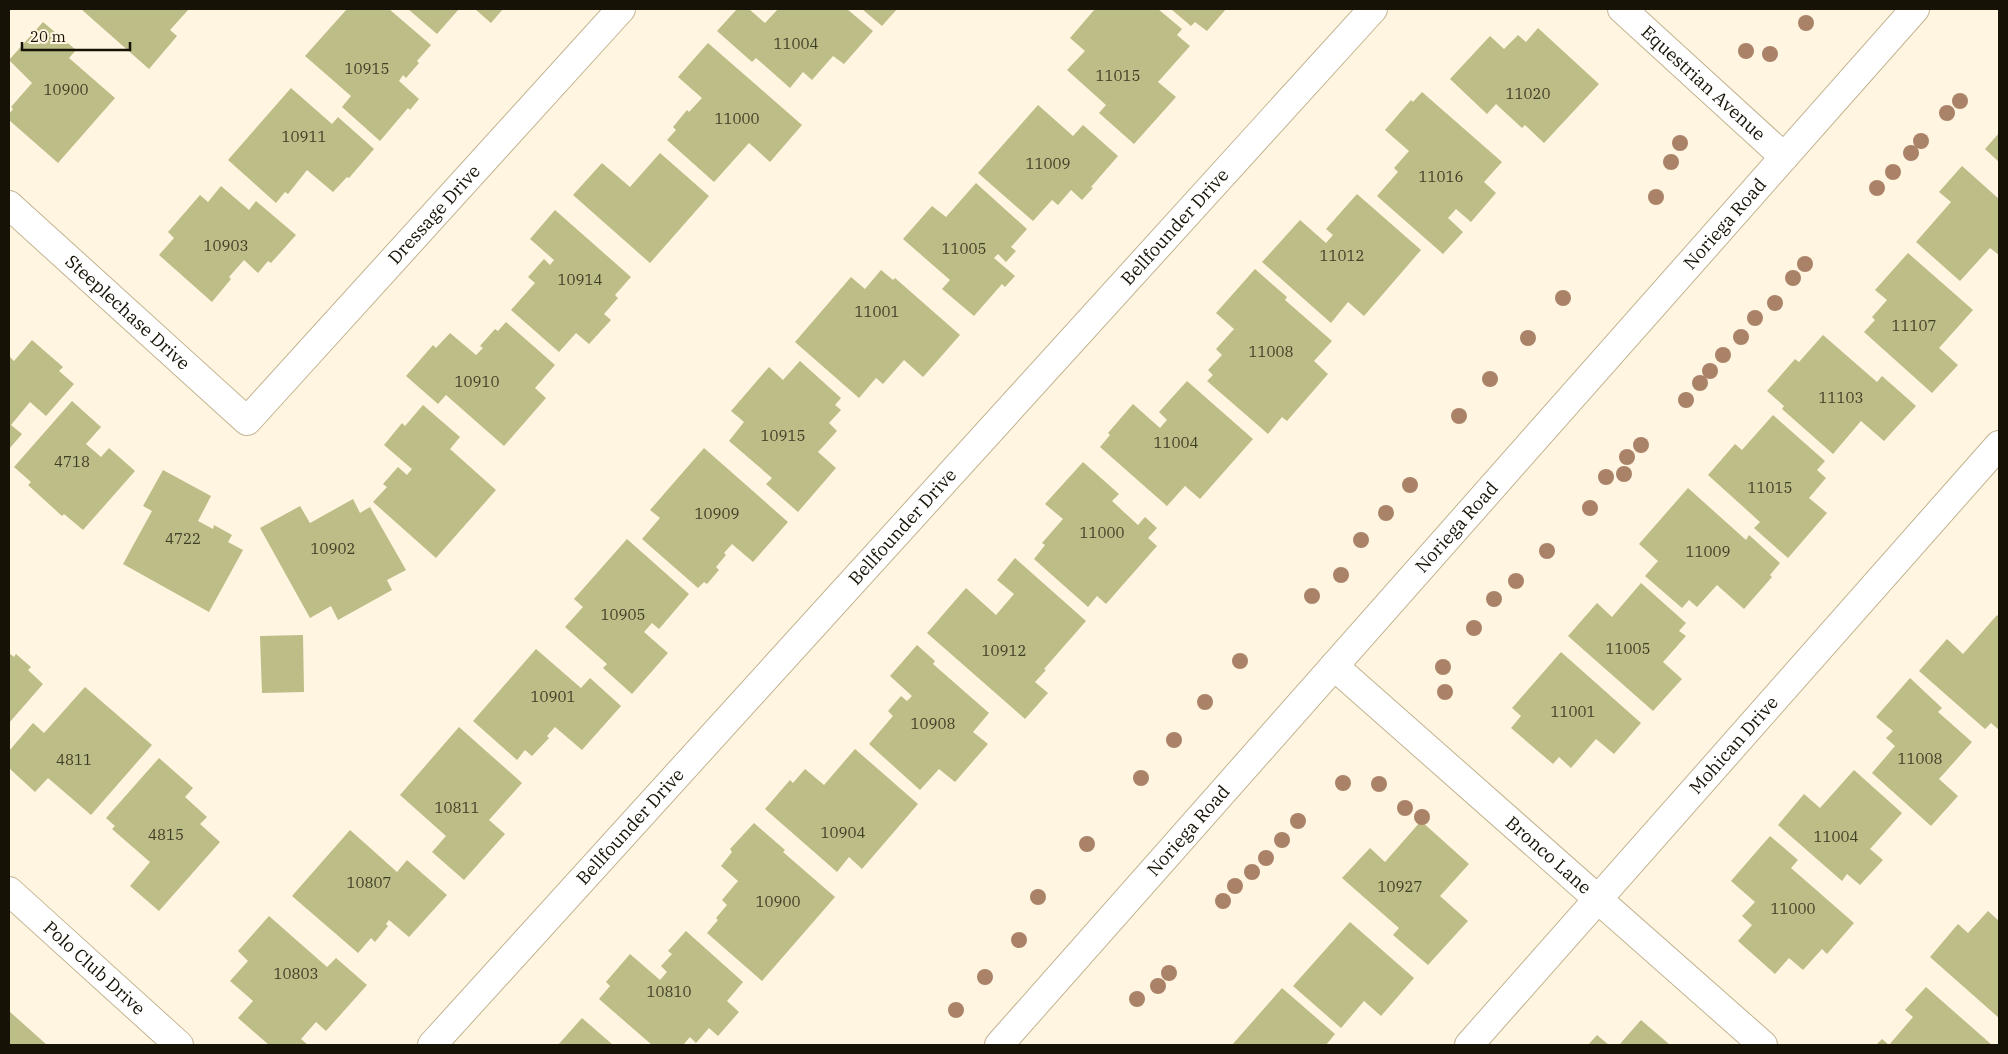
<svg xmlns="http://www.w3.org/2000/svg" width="2008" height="1054" font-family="'IBM Plex Serif',serif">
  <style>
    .building { fill: #bdbd87 }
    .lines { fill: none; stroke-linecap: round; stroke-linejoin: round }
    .minor-casing { stroke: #c2b391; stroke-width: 30 }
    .minor { stroke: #fff; stroke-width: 28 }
    .tree { fill: #aa8268 }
    .labels { text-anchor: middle; stroke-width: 4.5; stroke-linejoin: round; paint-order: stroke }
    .number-label { font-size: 15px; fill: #403d26 }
    .street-label { font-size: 18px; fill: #171206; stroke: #fff5e0 }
  </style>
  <rect width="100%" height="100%" fill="#fff5e0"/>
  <g class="building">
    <path d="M81,9H189L170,30L177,36L149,69Z"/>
    <path d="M347,9H389L431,45L417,61L419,63L406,78L403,75L399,81L419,99L410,110L408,108L380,141L342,107L351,96L305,56Z"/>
    <path d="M408,9H459L437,34Z"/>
    <path d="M475,9H503L491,23Z"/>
    <path d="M737,9H749L765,23L778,9H847L873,31L844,64L833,56L812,80L803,72L790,88L756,58L752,62L717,31Z"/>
    <path d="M862,9H897L882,26Z"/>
    <path d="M1095,9H1158L1182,29L1177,35L1190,46L1158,82L1176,97L1134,144L1099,113L1106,105L1067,70L1085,51L1070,38Z"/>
    <path d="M1171,9H1226L1207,31L1195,22L1191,26Z"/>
    <path d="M43,22L76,50L69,58L115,98L58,163L9,120V114L13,109L11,107L32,83L9,60Z"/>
    <path d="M1538,28L1599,84L1544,143L1525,125L1522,128L1496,104L1487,114L1450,79L1490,36L1504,49L1518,35L1526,42Z"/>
    <path d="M708,43L802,125L770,162L749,143L714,182L667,140L676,130L673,127L687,110L689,112L702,98L678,77Z"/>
    <path d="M291,88L332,124L338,117L374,149L349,178L347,177L333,192L307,170L288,194L285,192L276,203L228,160Z"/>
    <path d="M1422,92L1502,162L1484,182L1496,193L1471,222L1456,209L1448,218L1463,232L1443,254L1377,196L1398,172L1394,168L1409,151L1385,130L1411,100L1413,102Z"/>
    <path d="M1038,105L1073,136L1083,125L1118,156L1091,187L1093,188L1082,200L1071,190L1058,205L1052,200L1033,221L978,173Z"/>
    <path d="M1999,133V162L1985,149Z"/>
    <path d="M660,153L709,196L650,263L573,195L602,163L630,187Z"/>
    <path d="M1962,166L1999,199V255L1990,248L1960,281L1916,242L1951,202L1939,192Z"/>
    <path d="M976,183L1027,229L1011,247L1016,251L1006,262L998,254L994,258L1015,276L1005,287L1002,284L974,316L942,289L950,280L903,239L932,206L946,217Z"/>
    <path d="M221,186L249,210L256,201L296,235L271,263L268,261L258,273L244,260L229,277L231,279L212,302L159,255L174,238L168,232L200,195L208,202Z"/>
    <path d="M1357,194L1421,250L1364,316L1348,302L1331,323L1262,262L1300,220L1326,243L1333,235L1326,229Z"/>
    <path d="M555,210L631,277L615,295L618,298L604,314L611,320L589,344L576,333L559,352L511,310L535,283L528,277L544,259L550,265L554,260L530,239Z"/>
    <path d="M1908,253L1973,310L1939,348L1958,365L1932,393L1864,332L1875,320L1872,317L1887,300L1875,290Z"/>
    <path d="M1255,269L1287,297L1285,300L1332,341L1314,361L1328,374L1287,421L1282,417L1268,434L1207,381L1213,375L1208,370L1222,355L1216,349L1234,329L1216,313Z"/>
    <path d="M881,270L893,280L895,278L960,335L923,377L904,360L883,384L876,378L859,398L795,342L851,277L865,289Z"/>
    <path d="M506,322L555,365L535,388L546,398L504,446L446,395L438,404L406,376L433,345L436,348L450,333L476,355L483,348L480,346L495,329L498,331Z"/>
    <path d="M1823,335L1877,382L1882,376L1916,406L1884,441L1861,421L1833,454L1782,409L1784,406L1767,391L1795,359L1799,362Z"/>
    <path d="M32,340L63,367L59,371L74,384L46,416L30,402L11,425L22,434L9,449V356L14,361Z"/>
    <path d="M800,361L841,398L835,405L841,410L829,423L837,431L818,452L836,468L798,512L766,484L772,478L729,441L744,422L731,411L769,367L783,380Z"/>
    <path d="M1187,381L1253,439L1200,499L1185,486L1167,506L1100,447L1110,435L1108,433L1133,404L1160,428L1167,420L1159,412Z"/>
    <path d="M72,401L101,427L86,444L101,457L109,448L135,471L83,530L64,514L62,516L28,485L31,482L14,467Z"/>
    <path d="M423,405L460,437L450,449L496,490L436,558L373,502L387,487L383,484L398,467L407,475L412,469L384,445L402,423L405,426Z"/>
    <path d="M1773,415L1825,461L1817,470L1826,478L1809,498L1827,513L1788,558L1754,528L1760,522L1708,475L1735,444L1742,450Z"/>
    <path d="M704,448L788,522L753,562L732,544L724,553L726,555L716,567L719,570L707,584L704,582L698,588L642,539L660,518L650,510Z"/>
    <path d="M1083,462L1119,494L1112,501L1138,525L1145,517L1157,528L1148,538L1157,546L1106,604L1097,596L1088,607L1034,559L1045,545L1042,543L1063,519L1045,504Z"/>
    <path d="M163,470L211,496L198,521L213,529L214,525L232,535L228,542L243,550L209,612L123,564L152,511L143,506Z"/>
    <path d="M1688,488L1746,540L1749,535L1780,563L1770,575L1772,577L1744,609L1717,585L1697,607L1689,600L1682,608L1645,576L1658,561L1639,544Z"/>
    <path d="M353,499L360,513L370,507L406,570L387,580L392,590L338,620L331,606L310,618L260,528L300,506L310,523Z"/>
    <path d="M627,539L689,594L659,629L652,623L644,632L668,653L632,694L603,668L607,664L565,627L583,607L574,599Z"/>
    <path d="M1015,558L1086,621L1044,669L1046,670L1035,682L1048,693L1025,719L927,633L966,588L996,615L1014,594L997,580Z"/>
    <path d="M1641,583L1686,623L1679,631L1686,636L1663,662L1682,679L1653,711L1568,636L1597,603L1612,617Z"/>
    <path d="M1997,615L1999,617V730L1991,723L1985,729L1919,671L1947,639L1963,654Z"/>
    <path d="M303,635L304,692L262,693L260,636Z"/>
    <path d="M917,645L935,661L933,664L989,713L973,732L988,744L955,782L939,769L920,790L869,744L893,716L888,711L901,696L907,701L912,696L890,676Z"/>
    <path d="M536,649L581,688L590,678L621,706L582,750L555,727L547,736L549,738L532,756L525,750L517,760L473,721Z"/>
    <path d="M1561,652L1641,723L1614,754L1596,739L1571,768L1559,757L1553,764L1511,728L1521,716L1512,708Z"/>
    <path d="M9,653L14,657L16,654L31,667L28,670L43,684L9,723Z"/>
    <path d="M1910,678L1942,708L1938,712L1972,742L1939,779L1958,796L1931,826L1872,773L1895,746L1886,738L1893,731L1876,717Z"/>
    <path d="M85,687L152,745L91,815L48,778L35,792L9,768V751L33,723L44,733Z"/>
    <path d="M459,727L522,783L489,820L505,834L464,880L432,852L446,836L400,795Z"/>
    <path d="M855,749L918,804L862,869L849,857L837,872L765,809L790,780L793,783L805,769L824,785Z"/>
    <path d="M159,758L193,788L185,797L207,817L200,824L220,842L159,911L130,886L150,862L112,829L115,826L106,818Z"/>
    <path d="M1854,770L1902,813L1870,849L1883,860L1860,885L1847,874L1842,881L1778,825L1804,794L1820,808Z"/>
    <path d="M1421,821L1469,864L1440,896L1468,921L1428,965L1393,935L1399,928L1342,878L1370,848L1385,862Z"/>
    <path d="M754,823L785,850L783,852L835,897L762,981L707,933L718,920L716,918L727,905L722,900L738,881L721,866L732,852L730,849Z"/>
    <path d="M350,830L397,872L407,860L447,895L409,937L389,920L386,924L388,926L375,942L371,938L358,953L292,896Z"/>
    <path d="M1770,836L1798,860L1791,868L1854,923L1827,954L1822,949L1803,970L1789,958L1775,974L1738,941L1752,925L1742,916L1755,902L1731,881Z"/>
    <path d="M1988,911L1999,921V1018L1930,957L1958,924L1968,933Z"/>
    <path d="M269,916L327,967L336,958L367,985L326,1031L316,1022L301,1039L308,1045H269L238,1018L253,1001L230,981L248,961L238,951Z"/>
    <path d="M1350,922L1414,978L1381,1016L1364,1001L1341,1028L1293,986Z"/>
    <path d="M686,931L743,982L727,1001L739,1012L718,1036L709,1028L696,1043L690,1037L683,1045H652L599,999L610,986L606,982L630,954L660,980L667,972L661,966L672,954L668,951Z"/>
    <path d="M1926,987L1992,1045H1876L1882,1039L1889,1045L1913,1017L1905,1010Z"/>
    <path d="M1282,988L1335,1034L1326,1045H1232Z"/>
    <path d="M9,1011L47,1045H9Z"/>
    <path d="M582,1018L613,1045H558Z"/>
    <path d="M1641,1020L1670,1045H1619Z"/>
    <path d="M1597,1035L1609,1045H1588Z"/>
  </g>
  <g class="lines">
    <g class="minor-casing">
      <g id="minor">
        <path id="s1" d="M1622,9L1784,157"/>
        <path id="s2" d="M9,205L247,421L621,9"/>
        <path id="s3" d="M1334,666L1763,1045"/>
        <path id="s4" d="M9,891L179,1045"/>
        <path id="s5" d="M432,1045L1373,9"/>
        <path id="s6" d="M999,1045L1915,9"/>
        <path id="s7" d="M1469,1045L1999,445"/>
      </g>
    </g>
    <use href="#minor" class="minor"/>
  </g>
  <g class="tree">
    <circle cx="1806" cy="23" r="8"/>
    <circle cx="1746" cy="51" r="8"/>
    <circle cx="1770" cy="54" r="8"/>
    <circle cx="1960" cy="101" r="8"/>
    <circle cx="1947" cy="113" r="8"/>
    <circle cx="1921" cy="141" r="8"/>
    <circle cx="1680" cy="143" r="8"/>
    <circle cx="1911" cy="153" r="8"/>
    <circle cx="1671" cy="162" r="8"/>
    <circle cx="1893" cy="172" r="8"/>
    <circle cx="1877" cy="188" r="8"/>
    <circle cx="1656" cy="197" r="8"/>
    <circle cx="1805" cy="264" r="8"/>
    <circle cx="1793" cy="278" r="8"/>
    <circle cx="1563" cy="298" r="8"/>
    <circle cx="1775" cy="303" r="8"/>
    <circle cx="1755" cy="318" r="8"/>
    <circle cx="1741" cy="337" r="8"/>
    <circle cx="1528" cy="338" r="8"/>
    <circle cx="1723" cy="355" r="8"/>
    <circle cx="1710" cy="371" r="8"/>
    <circle cx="1490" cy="379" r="8"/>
    <circle cx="1700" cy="383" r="8"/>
    <circle cx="1686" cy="400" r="8"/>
    <circle cx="1459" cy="416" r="8"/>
    <circle cx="1641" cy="445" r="8"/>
    <circle cx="1627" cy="457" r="8"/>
    <circle cx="1624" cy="474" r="8"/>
    <circle cx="1606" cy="477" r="8"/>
    <circle cx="1410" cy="485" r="8"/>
    <circle cx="1590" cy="508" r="8"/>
    <circle cx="1386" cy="513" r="8"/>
    <circle cx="1361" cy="540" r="8"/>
    <circle cx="1547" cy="551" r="8"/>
    <circle cx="1341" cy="575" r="8"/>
    <circle cx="1516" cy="581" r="8"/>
    <circle cx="1312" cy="596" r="8"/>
    <circle cx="1494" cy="599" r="8"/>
    <circle cx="1474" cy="628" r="8"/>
    <circle cx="1240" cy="661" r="8"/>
    <circle cx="1443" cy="667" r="8"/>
    <circle cx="1445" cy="692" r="8"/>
    <circle cx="1205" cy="702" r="8"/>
    <circle cx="1174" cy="740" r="8"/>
    <circle cx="1141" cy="778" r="8"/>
    <circle cx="1343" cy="783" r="8"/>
    <circle cx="1379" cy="784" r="8"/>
    <circle cx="1405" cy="808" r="8"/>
    <circle cx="1422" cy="817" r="8"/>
    <circle cx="1298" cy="821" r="8"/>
    <circle cx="1282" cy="840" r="8"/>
    <circle cx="1087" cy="844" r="8"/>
    <circle cx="1266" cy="858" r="8"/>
    <circle cx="1252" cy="872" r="8"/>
    <circle cx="1235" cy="886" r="8"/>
    <circle cx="1038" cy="897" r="8"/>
    <circle cx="1223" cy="901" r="8"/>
    <circle cx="1019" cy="940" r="8"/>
    <circle cx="1169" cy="973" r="8"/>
    <circle cx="985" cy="977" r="8"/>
    <circle cx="1158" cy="986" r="8"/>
    <circle cx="1137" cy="999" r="8"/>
    <circle cx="956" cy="1010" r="8"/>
  </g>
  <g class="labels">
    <g class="number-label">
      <text x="796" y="49">11004</text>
      <text x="367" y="74">10915</text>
      <text x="1118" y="81">11015</text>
      <text x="66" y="95">10900</text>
      <text x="1528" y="99">11020</text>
      <text x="737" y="124">11000</text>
      <text x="304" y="142">10911</text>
      <text x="1048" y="169">11009</text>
      <text x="1441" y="182">11016</text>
      <text x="226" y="251">10903</text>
      <text x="964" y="254">11005</text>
      <text x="1342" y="261">11012</text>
      <text x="580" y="285">10914</text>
      <text x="877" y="317">11001</text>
      <text x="1914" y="331">11107</text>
      <text x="1271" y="357">11008</text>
      <text x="477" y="387">10910</text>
      <text x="1841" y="403">11103</text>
      <text x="783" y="441">10915</text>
      <text x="1176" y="448">11004</text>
      <text x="72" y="467">4718</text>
      <text x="1770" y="493">11015</text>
      <text x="717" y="519">10909</text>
      <text x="1102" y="538">11000</text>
      <text x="183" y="544">4722</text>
      <text x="333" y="554">10902</text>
      <text x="1708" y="557">11009</text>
      <text x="623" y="620">10905</text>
      <text x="1628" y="654">11005</text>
      <text x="1004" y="656">10912</text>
      <text x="553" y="702">10901</text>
      <text x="1573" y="717">11001</text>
      <text x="933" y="729">10908</text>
      <text x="1920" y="764">11008</text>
      <text x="74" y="765">4811</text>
      <text x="457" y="813">10811</text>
      <text x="843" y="838">10904</text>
      <text x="166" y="840">4815</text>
      <text x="1836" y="842">11004</text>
      <text x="369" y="888">10807</text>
      <text x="1400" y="892">10927</text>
      <text x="778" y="907">10900</text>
      <text x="1793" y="914">11000</text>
      <text x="296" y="979">10803</text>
      <text x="669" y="997">10810</text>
    </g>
    <g class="street-label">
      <text dy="6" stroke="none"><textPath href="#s1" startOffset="110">Equestrian Avenue</textPath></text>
      <text dy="6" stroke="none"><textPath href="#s2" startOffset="600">Dressage Drive</textPath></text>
      <text dy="6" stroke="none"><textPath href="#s6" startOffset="1096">Noriega Road</textPath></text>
      <text dy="6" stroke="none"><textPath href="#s5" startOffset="1105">Bellfounder Drive</textPath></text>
      <text dy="6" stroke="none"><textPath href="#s2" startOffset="160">Steeplechase Drive</textPath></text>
      <text dy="6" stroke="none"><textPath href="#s5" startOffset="700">Bellfounder Drive</textPath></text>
      <text dy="6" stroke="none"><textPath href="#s6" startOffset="691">Noriega Road</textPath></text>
      <text dy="6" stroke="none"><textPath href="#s7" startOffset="400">Mohican Drive</textPath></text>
      <text dy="6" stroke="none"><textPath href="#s5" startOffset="295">Bellfounder Drive</textPath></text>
      <text dy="6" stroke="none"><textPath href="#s6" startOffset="286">Noriega Road</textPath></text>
      <text dy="6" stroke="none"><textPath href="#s3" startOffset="286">Bronco Lane</textPath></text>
      <text dy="6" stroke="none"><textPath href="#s4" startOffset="115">Polo Club Drive</textPath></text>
    </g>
  </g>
  <rect width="2008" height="1054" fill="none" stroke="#171206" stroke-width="20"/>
  <path d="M22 42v8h108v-8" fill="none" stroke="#171206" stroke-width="2.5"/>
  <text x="30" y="42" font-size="15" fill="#171206" stroke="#fff5e0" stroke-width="4" paint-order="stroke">20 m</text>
</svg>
